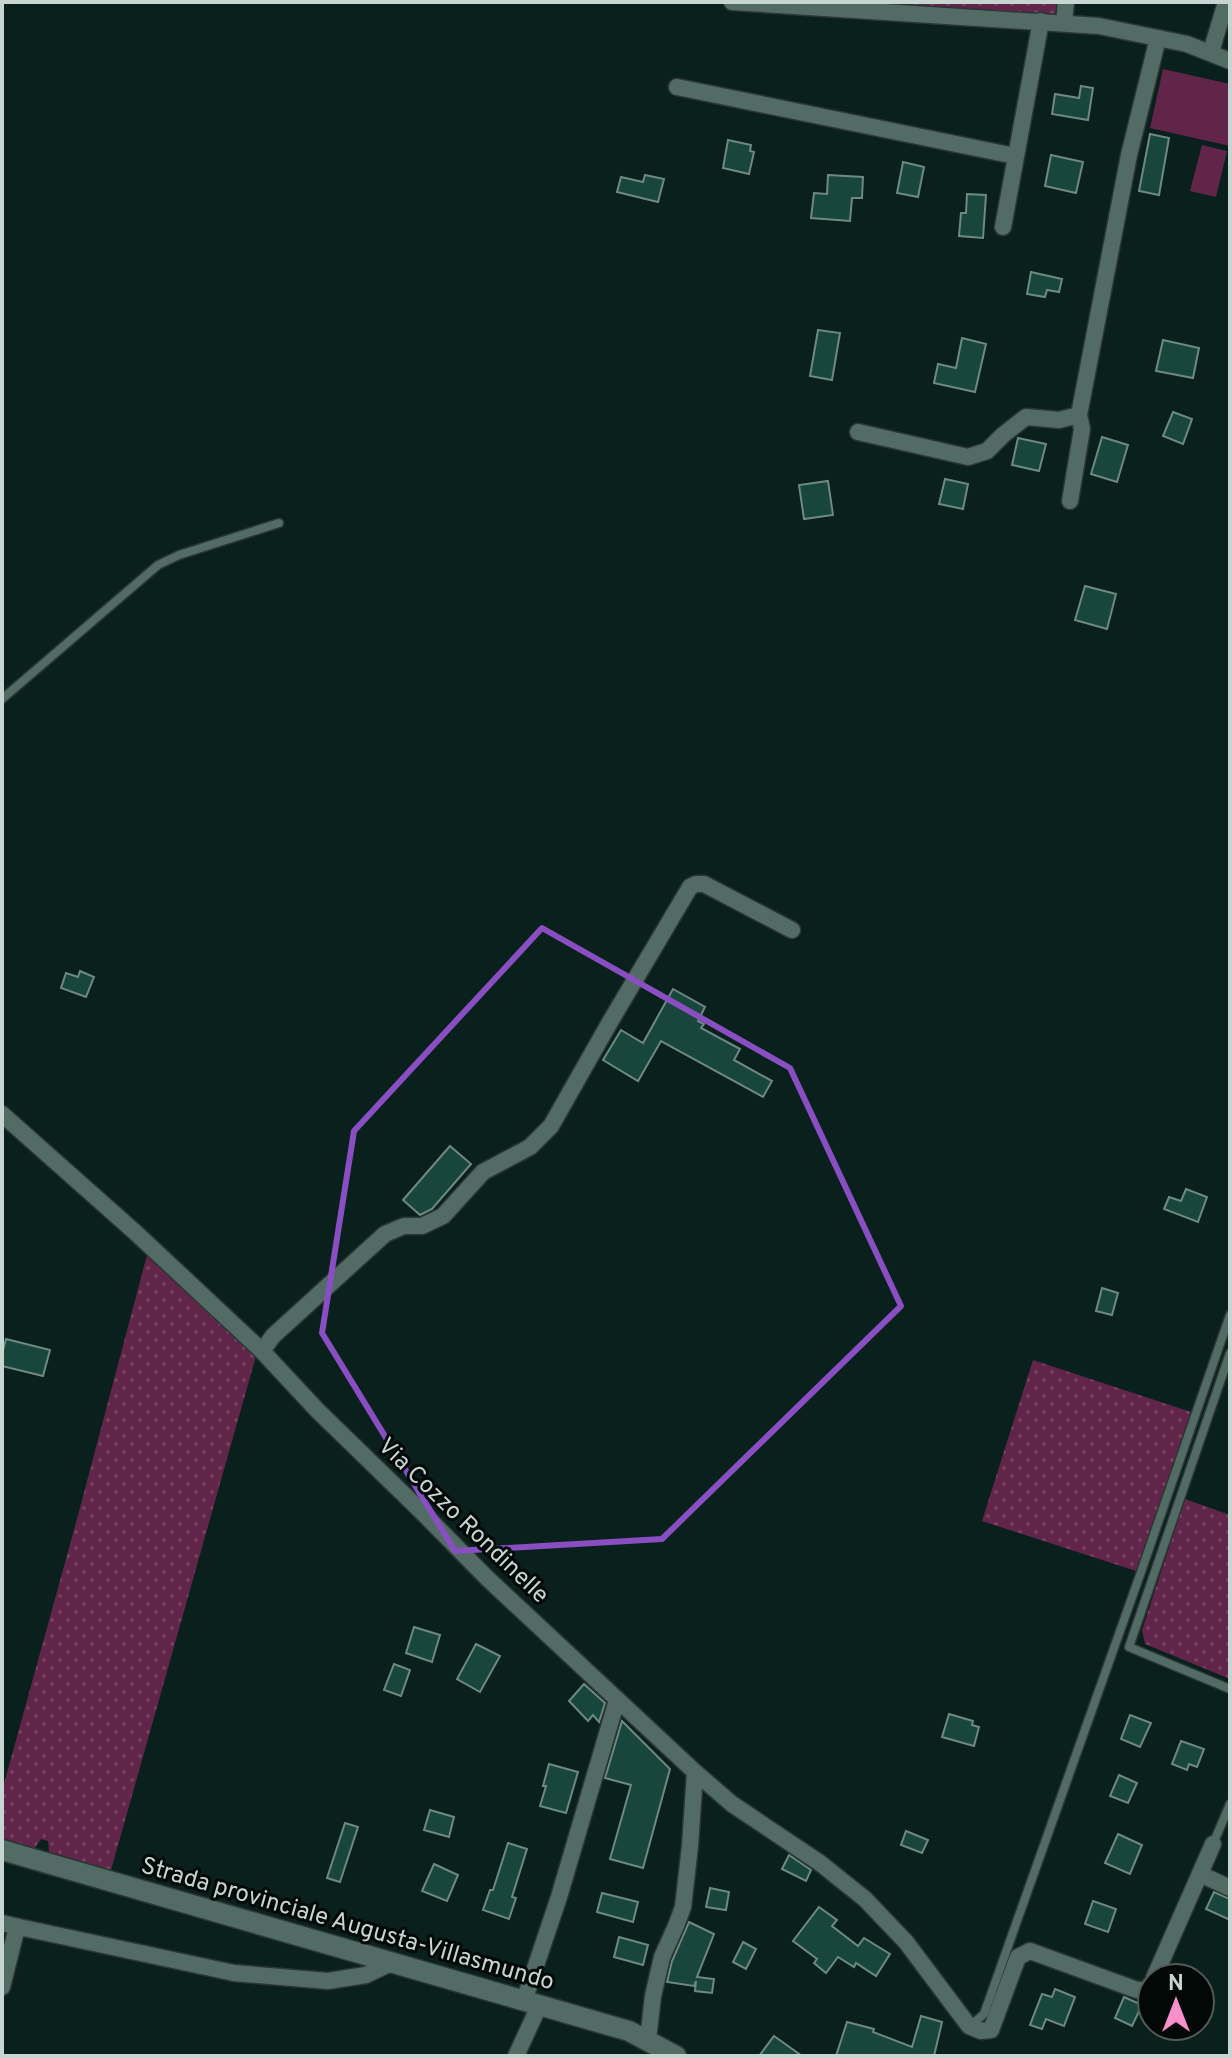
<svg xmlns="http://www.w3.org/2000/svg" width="1232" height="2058" font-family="Overpass,sans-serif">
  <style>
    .grass { fill: url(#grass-dots) }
    .pitch { fill: #62254a }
    .building { fill: #18463d; stroke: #6e8882; stroke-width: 2 }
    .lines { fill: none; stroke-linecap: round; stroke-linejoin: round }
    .service-casing { stroke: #2c3733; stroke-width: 11 }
    .minor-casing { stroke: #2c3733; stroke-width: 19 }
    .secondary-casing { stroke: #2c3733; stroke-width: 23 }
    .service { stroke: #526b65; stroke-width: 8 }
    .minor { stroke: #526b65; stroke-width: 16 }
    .secondary { stroke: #526b65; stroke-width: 20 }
    .marked { fill: none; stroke: #8a4ec3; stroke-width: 6; stroke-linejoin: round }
    .labels { text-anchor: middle; stroke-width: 6; stroke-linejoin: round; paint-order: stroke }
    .street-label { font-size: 24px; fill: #c7d5d1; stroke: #020806 }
  </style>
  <defs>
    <pattern id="grass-dots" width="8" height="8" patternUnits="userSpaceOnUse" patternTransform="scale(2)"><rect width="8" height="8" fill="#62254a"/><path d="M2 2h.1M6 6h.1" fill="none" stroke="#774463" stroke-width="1.8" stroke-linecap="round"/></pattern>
  </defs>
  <rect width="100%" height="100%" fill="#09201c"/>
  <g class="grass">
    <path d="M834,2H1061L1055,15Z"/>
    <path d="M147,1255L256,1356L111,1870L49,1852L48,1841L41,1839L35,1848L2,1838V1791L77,1519Z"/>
    <path d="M1033,1360L1191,1412L1136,1571L982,1521Z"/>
    <path d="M1185,1499L1230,1515V1679L1145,1644L1142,1630Z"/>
  </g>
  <g class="pitch">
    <path d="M1163,69L1230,84V146L1150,128Z"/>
    <path d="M1202,145L1227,151L1216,197L1190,191Z"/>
  </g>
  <g class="building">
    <path d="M1081,86L1093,88L1088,120L1052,114L1055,94L1079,98Z"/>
    <path d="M1150,134L1169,138L1159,195L1139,191Z"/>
    <path d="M728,140L751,145L750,151L754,152L749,174L723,168Z"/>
    <path d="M1051,155L1083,162L1076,193L1045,186Z"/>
    <path d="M903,162L924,167L918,197L897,193Z"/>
    <path d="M645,175L664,179L658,202L617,192L621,177L643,182Z"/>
    <path d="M828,175L863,177L862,198H852L850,221L811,218L814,193L827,194Z"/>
    <path d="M967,194L986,195L983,238L959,236L961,213H966Z"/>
    <path d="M1031,272L1062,279L1059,292L1047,290L1045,297L1027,294Z"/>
    <path d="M818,330L840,333L832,380L810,376Z"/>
    <path d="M962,338L986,344L975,392L934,383L938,364L956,368Z"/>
    <path d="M1163,340L1199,348L1193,378L1156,371Z"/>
    <path d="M1173,412L1192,419L1183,444L1163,436Z"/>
    <path d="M1102,437L1128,445L1117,482L1091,474Z"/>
    <path d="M1018,438L1046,444L1039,471L1012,465Z"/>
    <path d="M945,479L968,484L963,509L939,504Z"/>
    <path d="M828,481L833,515L804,519L799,485Z"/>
    <path d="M1085,586L1116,594L1107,629L1075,620Z"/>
    <path d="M80,971L94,977L86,997L61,988L66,973L78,977Z"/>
    <path d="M673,989L705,1007L698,1021L704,1024L701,1028L740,1049L734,1060L772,1081L763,1097L661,1041L638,1081L603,1060L621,1030L643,1043Z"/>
    <path d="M450,1146L471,1164L432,1209L420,1215L403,1200Z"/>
    <path d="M1186,1189L1207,1197L1198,1222L1164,1209L1169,1197L1181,1201Z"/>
    <path d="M1102,1288L1118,1293L1112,1315L1096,1311Z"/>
    <path d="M6,1339L50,1350L43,1376L2,1366V1354Z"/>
    <path d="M414,1627L440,1635L432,1662L406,1653Z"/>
    <path d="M476,1644L500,1656L480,1692L457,1679Z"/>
    <path d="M394,1664L410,1670L401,1696L384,1690Z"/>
    <path d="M584,1684L605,1703L599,1722L593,1715L588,1721L569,1701Z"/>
    <path d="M949,1714L973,1721L972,1725L979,1727L974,1746L942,1737Z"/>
    <path d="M1130,1715L1151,1723L1140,1747L1121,1739Z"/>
    <path d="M622,1721L670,1769L643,1868L610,1859L631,1785L605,1778Z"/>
    <path d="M1181,1741L1204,1749L1197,1767L1189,1764L1187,1770L1172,1764Z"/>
    <path d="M549,1764L578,1772L566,1813L540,1806L546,1786H543Z"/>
    <path d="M1119,1775L1137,1783L1128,1803L1110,1796Z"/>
    <path d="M430,1810L454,1817L449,1837L424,1830Z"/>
    <path d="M345,1823L358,1827L340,1882L327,1878Z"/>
    <path d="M906,1831L928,1840L922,1853L901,1845Z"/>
    <path d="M1118,1834L1142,1845L1130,1874L1105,1863Z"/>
    <path d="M508,1843L527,1849L512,1897L516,1898L509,1919L483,1910L490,1890H493Z"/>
    <path d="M789,1855L811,1870L806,1881L782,1869Z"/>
    <path d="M434,1864L458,1875L447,1901L422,1891Z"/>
    <path d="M710,1888L729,1892L726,1910L706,1907Z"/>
    <path d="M1214,1892L1230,1899V1920L1206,1909Z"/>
    <path d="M602,1893L638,1902L633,1922L597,1912Z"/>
    <path d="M1093,1901L1116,1909L1108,1932L1085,1924Z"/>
    <path d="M819,1907L837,1920L832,1926L858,1946L864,1938L890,1954L876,1976L856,1963L854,1967L838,1957L826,1973L814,1963L817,1959L793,1941Z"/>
    <path d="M689,1922L714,1934L697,1977L714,1979L712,1993L695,1991L696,1981L694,1986L667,1982L672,1961Z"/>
    <path d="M619,1937L648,1945L643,1965L614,1957Z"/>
    <path d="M743,1942L756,1949L746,1969L733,1962Z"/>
    <path d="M1055,1989L1075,1997L1064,2026L1046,2019L1042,2029L1030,2025L1042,1994L1052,1997Z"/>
    <path d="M1124,1997L1142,2005L1132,2026L1115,2018Z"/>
    <path d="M921,2016L942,2022L934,2056H836L847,2022L874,2029L873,2032L912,2047Z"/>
    <path d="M774,2036L802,2056H759Z"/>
  </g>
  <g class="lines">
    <g class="service-casing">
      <g id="service">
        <path d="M2,699L158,565L179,555L279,523"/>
        <path d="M1230,1353L1129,1647L1230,1689"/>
        <path d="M1213,1844L1230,1804"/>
        <path d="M970,2026L984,2014L1141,1572L1230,1315"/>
      </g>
    </g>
    <g class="minor-casing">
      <g id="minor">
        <path d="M732,2L1099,26L1187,44L1230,61"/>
        <path d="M1064,22L1066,2"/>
        <path d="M1211,52L1226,2"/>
        <path d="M677,87L1015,156"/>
        <path d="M1003,227L1041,21"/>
        <path d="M858,432L968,457L987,451L1003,435L1026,417L1059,420L1079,415"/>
        <path d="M1070,501L1082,429L1079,415L1129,155L1158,38"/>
        <path d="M2,1114L136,1233L262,1351L317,1410L423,1513L487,1578L695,1772L690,1846L683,1907L676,1926L662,1957L653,1996L648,2040"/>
        <path d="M262,1351L273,1336L385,1234L404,1226H422L443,1216L483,1172L530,1147L551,1126L610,1022L690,887L696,884H704L792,930"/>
        <path d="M695,1772L732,1804L820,1863L865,1899L906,1942L969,2026L981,2031L991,2030L1018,1957L1030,1951L1137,1990H1146L1152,1983"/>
        <path d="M1200,1874L1230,1888"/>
        <path d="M2,1923L19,1927"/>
        <path d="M1154,1978L1213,1844"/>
        <path d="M2,1987L15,1935L19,1927L234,1973L328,1981L366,1975L391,1963"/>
        <path d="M524,2001L559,1897L617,1700"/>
        <path d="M516,2056L539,2006"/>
      </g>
    </g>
    <g class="secondary-casing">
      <path id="secondary" d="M2,1850L629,2031L676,2056"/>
    </g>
    <use href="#service" class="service"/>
    <use href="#minor" class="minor"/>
    <use href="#secondary" class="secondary"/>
  </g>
  <path class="marked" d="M542,928L790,1068L901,1306L662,1539L455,1551L322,1333L354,1131Z"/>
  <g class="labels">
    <g class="street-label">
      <text transform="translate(464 1520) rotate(44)" y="8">Via Cozzo Rondinelle</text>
      <text transform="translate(348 1923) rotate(16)" y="8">Strada provinciale Augusta-Villasmundo</text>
    </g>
  </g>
  <rect width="1232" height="2058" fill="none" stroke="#c7d5d1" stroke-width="8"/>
  <g transform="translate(1176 2002)"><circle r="38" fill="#020806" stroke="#515a57" stroke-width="2"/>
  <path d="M0-6L14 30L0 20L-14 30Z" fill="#f890cb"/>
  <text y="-12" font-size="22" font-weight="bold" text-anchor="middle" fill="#c7d5d1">N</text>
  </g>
</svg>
